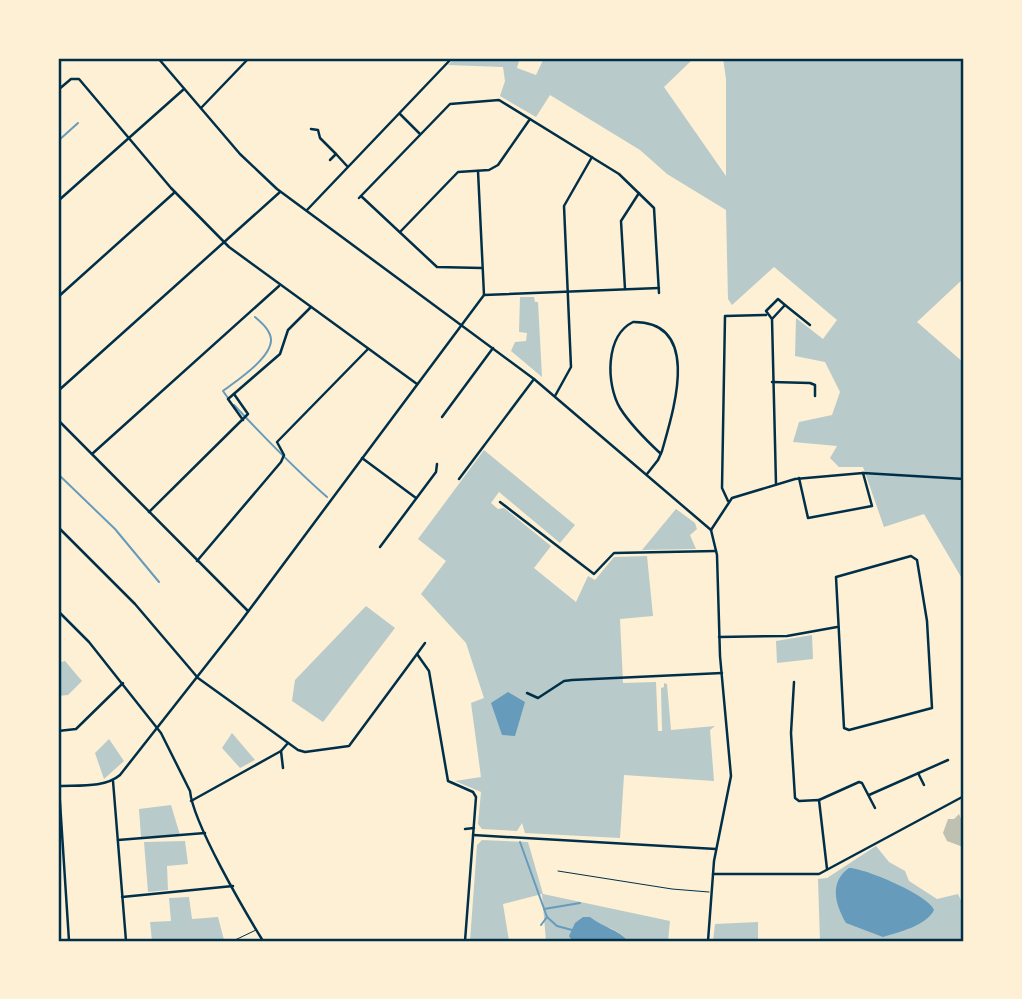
<svg xmlns="http://www.w3.org/2000/svg" width="1022" height="999" font-family="'Crimson Pro',serif">
  <style>
    .green { fill: #b9caca }
    .water { fill: #669bbc }
    .lines { fill: none; stroke-linecap: round; stroke-linejoin: round }
    .stream { stroke: #669bbc; stroke-width: 2 }
    .building { fill: #bec0b2 }
    .service { stroke: #003049; stroke-width: 1 }
    .minor { stroke: #003049; stroke-width: 2.5 }
    .tertiary { stroke: #003049; stroke-width: 2.5 }
    .neatline { fill: none; stroke: #003049; stroke-width: 2.5 }
  </style>
  <rect width="100%" height="100%" fill="#fdf0d5"/>
  <g class="green">
    <path d="M455,58H520L517,68L536,75L544,58H685L691,61L664,87L726,176V79L723,58H964V278L917,322L964,363V582L924,514L884,527L863,467H839L830,458L837,446L793,442L799,422L832,415L840,392L825,362L795,356L796,318L823,339L837,320L774,267L732,305L728,299L726,210L667,174L640,150L550,95L536,117L500,96L505,81L503,67L448,65Z"/>
    <path d="M520,297H534L535,302H538L542,377L511,351L515,342L526,341L527,333L519,332Z"/>
    <path d="M484,450L575,525L560,543L499,492L491,503L498,509L504,508L551,546L534,568L576,602L588,576L595,580L614,557L647,556L653,616L620,619L623,683L656,682L658,731H662L661,688L664,687V683L667,684L671,730L715,726L710,730L714,781L624,775L620,838L525,833L522,823L517,831L482,829L478,824L481,792L455,781L481,777L471,703L484,698L466,643L421,594L446,561L418,539Z"/>
    <path d="M676,509L695,523L697,529L690,535L696,549L642,550Z"/>
    <path d="M366,606L395,628L323,722L292,701L295,680Z"/>
    <path d="M812,635L813,659L777,663L776,641Z"/>
    <path d="M65,661L82,681L68,695L58,696V663Z"/>
    <path d="M232,733L255,760L240,768L222,748Z"/>
    <path d="M109,739L124,761L104,779L95,753Z"/>
    <path d="M171,805L180,835L141,837L139,809Z"/>
    <path d="M482,840L528,842L543,894L670,921L668,941H628C614,924 594,923 574,926L570,939L572,941H546L542,894L503,904L509,941H470L477,845Z"/>
    <path d="M185,841L188,864L167,866L168,890L148,892L144,842Z"/>
    <path d="M876,846L889,862L905,871L909,881L937,899L958,894L964,907V941H820L818,879L827,878Z"/>
    <path d="M189,897L192,919L218,917L224,940L152,941L150,922L171,921L169,898Z"/>
    <path d="M758,922V941H713L715,924Z"/>
  </g>
  <g class="water">
    <path d="M508,692L525,702L515,736L502,735L491,703Z"/>
    <path d="M849,868C865,868 930,896 934,910C926,926 899,932 883,937L846,923C835,904 829,882 849,868Z"/>
    <path d="M583,917H590C604,928 618,929 628,941H572L569,936L575,923Z"/>
  </g>
  <g class="lines">
    <g class="stream">
      <path d="M58,141L78,123"/>
      <path d="M228,398L223,391C236,381 272,358 271,339C270,330 262,323 255,317"/>
      <path d="M234,405C264,437 294,468 327,497"/>
      <path d="M58,474L115,529L159,582"/>
      <path d="M520,842L547,917L541,925"/>
      <path d="M544,909L580,903"/>
      <path d="M547,917L557,926L572,930"/>
    </g>
  </g>
  <path class="building" d="M959,814L964,826L963,847L947,841L943,833L948,819H954Z"/>
  <g class="lines">
    <g class="service">
      <path d="M558,871L672,889L709,892"/>
      <path d="M233,941L256,930"/>
    </g>
    <g class="minor">
      <path d="M58,90L71,79H79L171,188L229,247L417,384"/>
      <path d="M201,108L249,58"/>
      <path d="M400,114L420,134"/>
      <path d="M311,129L318,130L320,138L336,154"/>
      <path d="M330,160L336,154L347,166"/>
      <path d="M361,196L437,267L482,268"/>
      <path d="M359,198L450,104L499,100L619,174L654,208L659,293"/>
      <path d="M58,201L184,89"/>
      <path d="M307,210L452,58"/>
      <path d="M400,232L458,172L489,170L498,165L530,119"/>
      <path d="M625,289L621,221L639,193"/>
      <path d="M484,295L659,288"/>
      <path d="M58,297L175,192"/>
      <path d="M785,305L810,325"/>
      <path d="M772,319L785,305L778,299L766,311L772,319L776,484"/>
      <path d="M772,382L810,383L815,385V396"/>
      <path d="M58,391L280,192"/>
      <path d="M555,396L571,367L564,206L592,157"/>
      <path d="M442,417L493,348"/>
      <path d="M58,420L248,611"/>
      <path d="M243,420L228,399L280,354L288,330L311,307"/>
      <path d="M92,454L279,286"/>
      <path d="M362,458L416,498"/>
      <path d="M647,474L658,460L662,451C673,412 703,321 633,322C605,336 606,384 620,408C630,424 647,441 661,454"/>
      <path d="M799,478L808,518L872,506L863,473"/>
      <path d="M459,479L534,379"/>
      <path d="M728,501L722,488L725,316L766,315"/>
      <path d="M500,502L594,574L614,553L716,551"/>
      <path d="M149,512L248,414L234,394"/>
      <path d="M58,527L135,604L198,678L298,750L305,752L349,746L417,654L429,671L448,781L473,792L476,797L465,941"/>
      <path d="M380,547L436,472L437,464"/>
      <path d="M911,556L917,560L927,621L932,708L849,730L844,728L836,577Z"/>
      <path d="M197,561L281,462L284,455L277,442L368,349"/>
      <path d="M58,611L89,642L161,733L190,791C193,823 244,910 263,941"/>
      <path d="M719,637L787,636L837,627"/>
      <path d="M417,654L425,643"/>
      <path d="M794,682L791,733L795,798L799,801L819,800L827,869"/>
      <path d="M527,693L538,698L564,681L572,680L722,673"/>
      <path d="M58,731L76,729L123,683"/>
      <path d="M283,768L281,751L288,743"/>
      <path d="M918,773L924,785"/>
      <path d="M113,781L126,941"/>
      <path d="M59,786C78,785 105,788 120,775L241,621L484,295L478,171"/>
      <path d="M59,787L69,941"/>
      <path d="M869,795L948,760"/>
      <path d="M819,800L859,782L862,783L875,808"/>
      <path d="M191,801L281,751"/>
      <path d="M465,829L474,828"/>
      <path d="M473,835L716,849"/>
      <path d="M118,840L205,833"/>
      <path d="M713,874H819L964,796"/>
      <path d="M122,897L233,886"/>
    </g>
    <g class="tertiary">
      <path d="M158,58L240,154L277,189L534,379L711,530L717,555L720,656L731,776L714,861L708,941"/>
      <path d="M711,530L732,498L795,479L863,473L964,479"/>
    </g>
  </g>
  <rect width="1022" height="999" fill="none" stroke="#fdf0d5" stroke-width="119"/>
  <rect x="60" y="60" width="902" height="880" class="neatline"/>
</svg>
